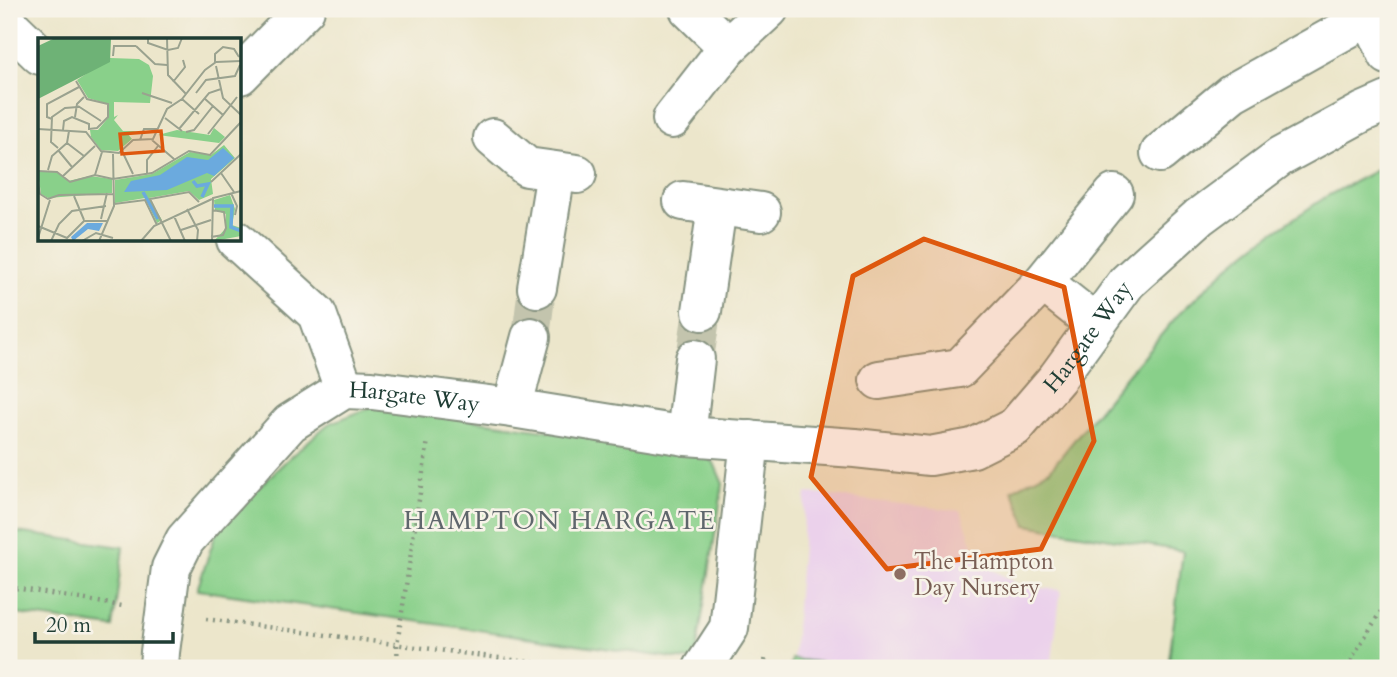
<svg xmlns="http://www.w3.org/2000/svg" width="1397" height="677" font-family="Cardo,serif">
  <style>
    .built { fill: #ebd1eb }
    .green { fill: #89d08a; stroke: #54865f; stroke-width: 2 }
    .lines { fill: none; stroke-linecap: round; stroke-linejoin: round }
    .minor-tunnel { stroke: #c3c4ad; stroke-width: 38; stroke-dasharray: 38 19; stroke-linecap: butt }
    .minor-casing { stroke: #869280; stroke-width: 42 }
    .path { stroke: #869280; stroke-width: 4.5; stroke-dasharray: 2 5; stroke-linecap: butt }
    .minor { stroke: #fff; stroke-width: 38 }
    .marked { fill: #de580e; fill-opacity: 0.2; stroke: #de580e; stroke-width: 5; stroke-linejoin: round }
    .education-dot { fill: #8d6e63; stroke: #f7f3e8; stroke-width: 2.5 }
    .labels { text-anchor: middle; stroke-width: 5; stroke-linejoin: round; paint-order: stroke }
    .street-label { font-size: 23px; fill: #1f3d34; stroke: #f7f3e8 }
    .education-label { font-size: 23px; fill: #785e54; stroke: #f7f3e8; text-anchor: start }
    .quarter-label { font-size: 26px; letter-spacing: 2px; fill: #5f666c; stroke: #f7f3e8 }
    .inset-river { fill: none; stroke: #6baade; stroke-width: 3.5 }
    .inset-road { fill: none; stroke: #9aa28f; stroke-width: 2 }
    .view { fill: #de580e; fill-opacity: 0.15; stroke: #de580e; stroke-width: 3.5 }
    .inset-edge { fill: none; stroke: #1f3d34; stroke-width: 3.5 }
  </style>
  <rect width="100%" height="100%" fill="#f7f3e8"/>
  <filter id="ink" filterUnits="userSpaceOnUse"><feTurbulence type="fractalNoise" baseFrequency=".0143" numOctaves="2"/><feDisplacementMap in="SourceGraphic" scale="14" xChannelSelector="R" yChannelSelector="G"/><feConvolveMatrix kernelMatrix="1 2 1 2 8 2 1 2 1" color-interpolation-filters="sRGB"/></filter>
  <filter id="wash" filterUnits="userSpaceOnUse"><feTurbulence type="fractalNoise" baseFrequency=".00686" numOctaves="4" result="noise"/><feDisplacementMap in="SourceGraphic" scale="28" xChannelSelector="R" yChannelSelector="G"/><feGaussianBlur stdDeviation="1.57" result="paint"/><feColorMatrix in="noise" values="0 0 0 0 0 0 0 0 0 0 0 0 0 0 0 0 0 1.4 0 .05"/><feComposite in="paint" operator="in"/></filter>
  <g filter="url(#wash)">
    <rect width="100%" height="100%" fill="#ece6cb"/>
    <path class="built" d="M806,493L961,511L979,562L1021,586L1061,590L1051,668H862L793,659Z"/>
    <g class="green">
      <path d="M1388,164V668H1168L1183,551L1027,525L1012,490L1050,470L1117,387L1177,316L1230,265L1259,242L1327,196Z"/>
      <path d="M374,406L700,452L714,463L723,484L695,661L197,590L216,533L260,486L288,459L328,424Z"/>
      <path d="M9,531L123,547L113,627L9,613Z"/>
      <path d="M792,659H793L862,668H790Z"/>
    </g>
  </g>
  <g filter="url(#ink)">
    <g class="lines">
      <g class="minor-tunnel">
        <path d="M531,337L537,288"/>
        <path d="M695,359L702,311"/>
      </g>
      <g class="minor-casing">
        <g id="minor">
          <path d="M689,9L728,47"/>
          <path d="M1367,9L1388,55"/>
          <path d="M9,25L40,55"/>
          <path d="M240,75L305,9"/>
          <path d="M672,119L728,47L769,9"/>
          <path d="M493,138L527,167L577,174"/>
          <path d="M1160,153L1232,93L1370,16L1388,10"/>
          <path d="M683,201L761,212"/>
          <path d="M236,240L317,314L344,389"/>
          <path d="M1043,282L1096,324"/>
          <path d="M537,288L556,172"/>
          <path d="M702,311L717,207"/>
          <path d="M879,380L960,368L1043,282L1114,194"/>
          <path d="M512,408L531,337"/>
          <path d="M686,436L695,359"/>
          <path id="s1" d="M159,668L160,652L171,568L185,540L290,423L344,389L372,390L512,408L686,436L855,448L930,456L973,448L1015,427L1057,378L1127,282L1199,217L1280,157L1363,112L1388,101"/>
          <path d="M703,668L729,628L750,440"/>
        </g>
      </g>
      <g class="path">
        <path d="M9,587L122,606"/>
        <path d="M206,619L574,668"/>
        <path d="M398,668L397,645L428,440"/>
        <path d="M764,668L766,655"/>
        <path d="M1350,668L1353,656L1388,600"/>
      </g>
      <use href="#minor" class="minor"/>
    </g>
  </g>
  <path class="marked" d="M924,239L1064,287L1094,441L1041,549L887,569L811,477L853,276Z"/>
  <circle class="education-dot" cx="900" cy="574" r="7"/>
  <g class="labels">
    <g class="street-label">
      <text dy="8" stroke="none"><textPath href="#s1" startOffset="1150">Hargate Way</textPath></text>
      <text dy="8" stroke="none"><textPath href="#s1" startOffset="424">Hargate Way</textPath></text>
    </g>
    <g class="education-label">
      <text x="914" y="569">The Hampton<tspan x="914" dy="26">Day Nursery</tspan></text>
    </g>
    <g class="quarter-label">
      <text x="560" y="529">HAMPTON HARGATE</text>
    </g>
  </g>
  <g transform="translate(38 38)">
    <rect width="203" height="203" fill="#ece6cb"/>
    <path d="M72,20L101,21L111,27L115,38L112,65L76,64V79L80,77L76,82L85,93H101L89,95L94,101L80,113L63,112L53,99L52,92H60L70,80V66L50,60L39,42ZM176,90L187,99L181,105L120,97L139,92L172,97ZM186,107L197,120L173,141L175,156L161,162L151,153L111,160L124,182L119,185L107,160L77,165V142L114,136L152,114L173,117ZM0,134H19L30,143L52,138L74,141V155L10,160L3,156ZM192,157L197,171L194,187L203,190V198L176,203L188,190V176L177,172L176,162Z" fill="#89d08a"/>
    <path d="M17,0H73L72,24L0,61V8Z" fill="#6eb276"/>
    <path d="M185,110L196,120L176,138L169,135L129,152L86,154L93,143L122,137L149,119L170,122ZM49,185H65L61,193L50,191L35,203L33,199Z" fill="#6baade"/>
    <path class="inset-river" d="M155,143L159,148L170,146L164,159M105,154L120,181M176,168H194L193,189L203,193"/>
    <path class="inset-road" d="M110,0V5L130,12L140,10L144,0M129,0L130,37L148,56M98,8L117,26L129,27M75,18L76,8H98M177,24V16L185,9L196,11L201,19M178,28L185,60L203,77M38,43L49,61L70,66V79L59,90L51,91M135,44L147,29L145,22M104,55L134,65M158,55L168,42L197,38L202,27M166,60L185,77L199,59M144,61L161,76M40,68L63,83M37,79L39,66L46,59M127,80L144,93M14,81L9,79V66L41,49M0,91L48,94L63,113L81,115L95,102L115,101L129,71L144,61L167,32L178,24L203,23M141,91L171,55L183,51M25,92L26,83L34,79L51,86V92M148,94L156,92L175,68M170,96L185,77M102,102L106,91H119M114,102L136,121M29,105L46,118M20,110L13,104L14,79L27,70L40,69M20,112L34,129M84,113L95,136M10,132L14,118L29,105L31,93M0,133L19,134L32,144L57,137L75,141M109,135V122L120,108M183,135L196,154M57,137L64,114M25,138L57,108M75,141L114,135L151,113L172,117L203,84M173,144L203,116M0,145L2,156L10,161L21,157L76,156M193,155L199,168L197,177M36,158L46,182M76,166L107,162L119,187M149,171L160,192L159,203M136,178L147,203M63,181L69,155M0,188L29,200L46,183H69M143,192L173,182M173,199L185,197L188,190L186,174L174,172M0,200L12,162M13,203L21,186L34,173L68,168M44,203L58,195L75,200M61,203L76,168L75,116M103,203L116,188L174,161M133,203L112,161L151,154L161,164M174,203L175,160L203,153"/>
    <path class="view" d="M123,93L125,113L84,116L82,96Z"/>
    <rect width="203" height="203" class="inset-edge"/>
  </g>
  <rect width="1397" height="677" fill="none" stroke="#f7f3e8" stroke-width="35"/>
  <path d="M35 632v10h138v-10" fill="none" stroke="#1f3d34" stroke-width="3.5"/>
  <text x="46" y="632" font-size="21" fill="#1f3d34" stroke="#f7f3e8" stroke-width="5" paint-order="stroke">20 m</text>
</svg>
